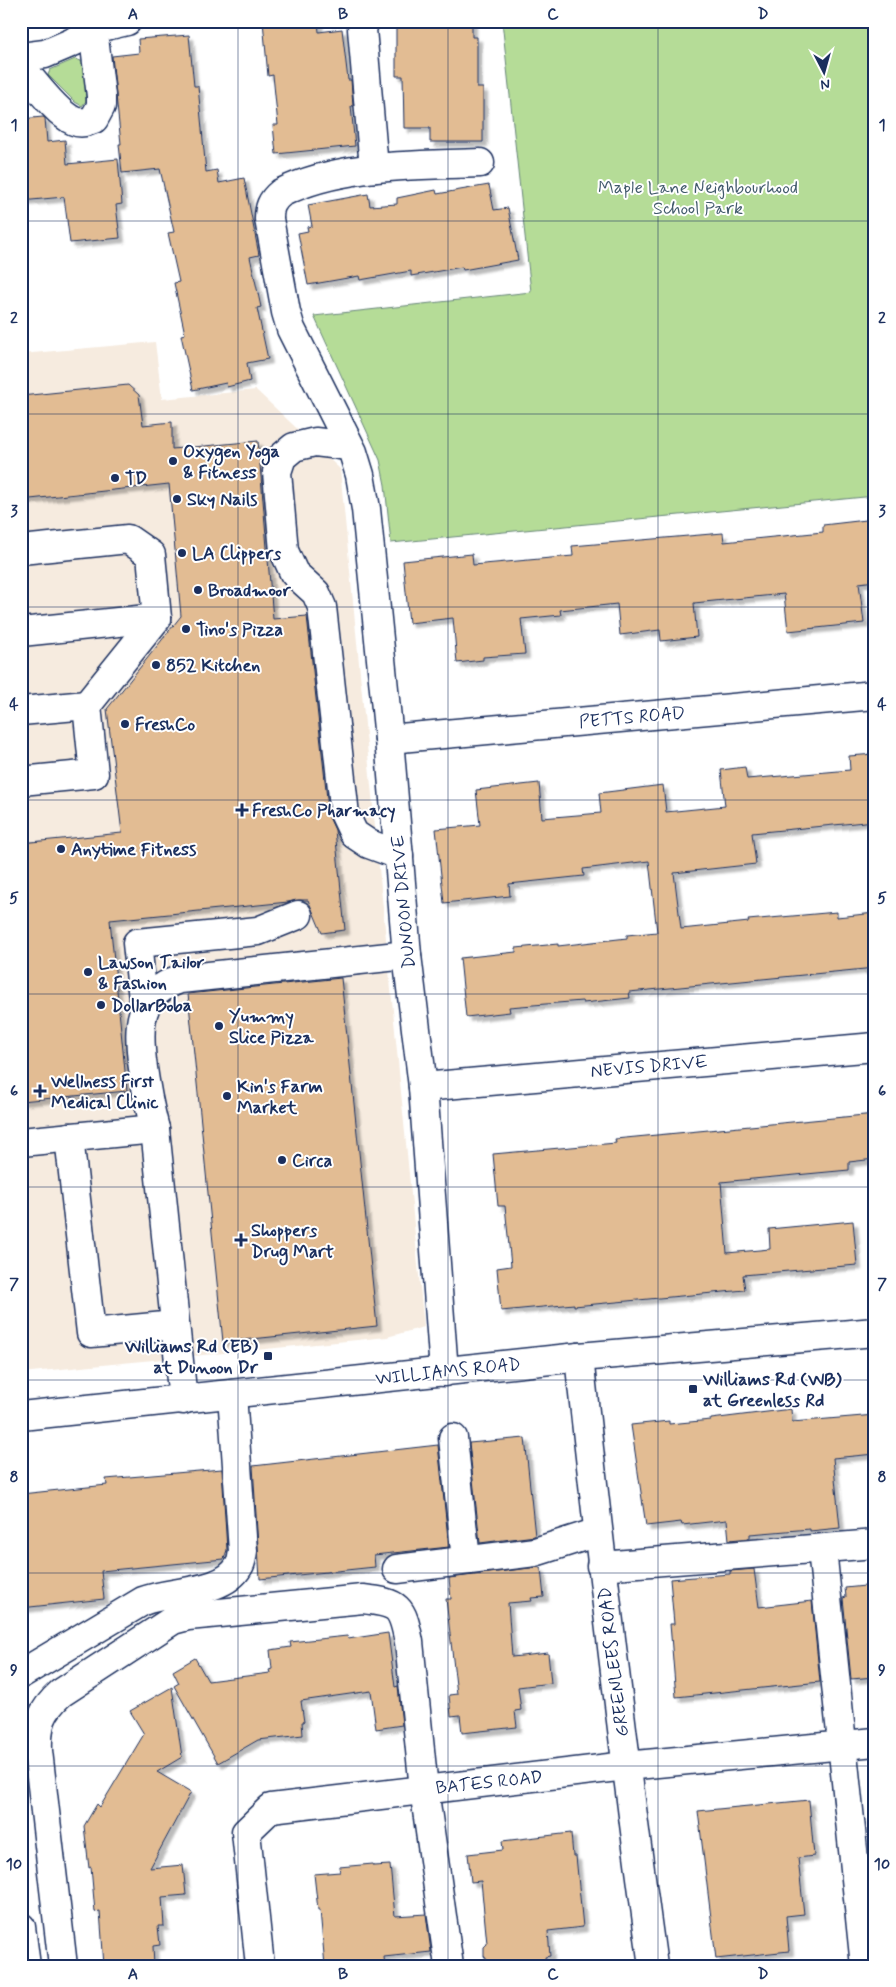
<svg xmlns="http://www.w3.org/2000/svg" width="896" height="1987" font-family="Mynerve,sans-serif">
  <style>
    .built { fill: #f6ebdf }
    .green { fill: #b5dc97; stroke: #68867a }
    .building { fill: #e2bc93; stroke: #1b2f5e; filter: url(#shadow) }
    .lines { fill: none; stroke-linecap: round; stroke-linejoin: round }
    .minor-casing { stroke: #1b2f5e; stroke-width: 31 }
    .minor { stroke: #fff; stroke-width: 28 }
    .grid { fill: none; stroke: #1b2f5e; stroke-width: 1; stroke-opacity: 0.55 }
    .poi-dot { fill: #1b2f5e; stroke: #fff; stroke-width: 2 }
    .labels { text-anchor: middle; stroke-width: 4; stroke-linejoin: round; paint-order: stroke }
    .park-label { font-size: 18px; fill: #425a6c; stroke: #fff }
    .poi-label { font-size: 18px; font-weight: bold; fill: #1b2f5e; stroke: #fff; text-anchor: start }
    .street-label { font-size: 18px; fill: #1b2f5e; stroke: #fff }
    .neatline { fill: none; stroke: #1b2f5e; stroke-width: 2 }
    .grid-label { font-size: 16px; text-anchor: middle; font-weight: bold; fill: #1b2f5e }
  </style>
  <defs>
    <filter id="shadow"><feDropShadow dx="4.5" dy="4.5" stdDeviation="1" flood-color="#0004"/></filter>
  </defs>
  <rect width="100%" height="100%" fill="#fff"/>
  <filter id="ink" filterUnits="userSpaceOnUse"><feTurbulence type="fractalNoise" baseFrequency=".02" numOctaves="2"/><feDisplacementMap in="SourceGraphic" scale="10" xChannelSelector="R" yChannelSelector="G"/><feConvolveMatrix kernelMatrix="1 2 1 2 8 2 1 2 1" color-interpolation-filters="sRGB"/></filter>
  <g filter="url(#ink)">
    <path class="built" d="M155,342L162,399L256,390L340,469L424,1327L387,1337L21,1373V354Z"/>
    <g class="green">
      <path d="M502,21H875V496L391,543L385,485L380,460L314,316L531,292Z"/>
      <path d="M75,59L81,61L84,68L86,101L82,106L75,102L48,75L50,70Z"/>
    </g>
    <g class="building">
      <path d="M263,21H318L319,32L342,29L348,80H351L353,106H351L355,146L276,154L273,125H278L273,75L268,76Z"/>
      <path d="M396,21H472V37H477V88H483V142H430V128H404L403,76H396Z"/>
      <path d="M189,35L194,86H198L206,172L217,170L219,183L244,178L259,255L250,257L261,307L257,308L268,359L247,363L250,381L227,387L226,383L193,390L181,335L185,334L174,283L179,282L168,233L174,232L160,169L122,173L119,144H121L112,56L139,53L138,39Z"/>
      <path d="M43,117L45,118L47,142L65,140L67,164L118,159L122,204L116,205L120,238L70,243L64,197L21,201V119Z"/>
      <path d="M489,185L494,210L508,208L518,260L463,270L462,267L411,276V271L360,280L359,276L308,285L298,233L308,231L307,227L312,226L308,205L368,194L370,206L397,204V198L436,190L437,194Z"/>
      <path d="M128,385L139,395L143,425L172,422V449L258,441L273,619L307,616L329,817L335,830L345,930L322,933L308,900H300L288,902L110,920L127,1091L21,1101V843L122,833L107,709L181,616L169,484L21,500V396Z"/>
      <path d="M875,519V581L859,583L864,623L788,631L784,594L694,603L697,637L661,641L660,630L620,635L617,604L560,610L561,615L521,619L525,654L483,657V660L457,663L453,618L409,623L403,561L472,554L473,565L573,556L572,546L723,533L724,542L823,532V525Z"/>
      <path d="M875,754V821L752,833L756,864L674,873L681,929L749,922L748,920L837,912V917L875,913V968L629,992L630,998L583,1003L582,1001L509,1007L510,1012L466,1017L460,958L516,952V948L558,944V946L627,938V935L657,932L649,861L583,869L584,876L509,884L510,896L444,903L436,829L480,825L476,790L539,783L542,818L601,813L599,793L663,785L666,812L725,806L721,770L745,767L747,779L850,770L849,756Z"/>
      <path d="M341,978L377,1326L223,1342L188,994Z"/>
      <path d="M875,1114V1159L849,1162V1170L721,1182L727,1253L770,1249L769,1229L853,1221L857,1265L743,1275L745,1290L574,1306V1304L501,1311L497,1268L511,1266L505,1206H498L493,1154L616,1143L615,1139Z"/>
      <path d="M791,1409L792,1422L875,1415V1454L833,1458L840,1528L810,1531V1529L750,1534V1538L729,1540L727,1520L682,1525L681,1522L646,1526L631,1425L669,1421V1424L711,1420V1419Z"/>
      <path d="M525,1438L535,1536L480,1543L469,1443Z"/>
      <path d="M438,1445L449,1547L374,1555L375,1567L260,1579L253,1466Z"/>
      <path d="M222,1469L227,1550L224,1559L101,1571L104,1599L21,1608V1494L107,1485L106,1479Z"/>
      <path d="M538,1567L541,1569L544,1597L531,1598L532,1601L508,1603L512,1657L548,1653L551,1683L518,1687L521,1710L515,1711L517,1727L462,1733L460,1715L451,1716L449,1695L457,1694L446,1599H451L449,1578Z"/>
      <path d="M754,1569L759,1607L812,1601L820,1682L676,1697L670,1624H674L670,1579L730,1574V1571Z"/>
      <path d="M875,1585V1677L851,1679L843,1598L846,1597L845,1588Z"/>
      <path d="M388,1633L395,1687L398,1686L402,1725L376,1729L371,1691L301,1701L304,1722H302L303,1735L258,1740L218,1763L174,1686L179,1683L173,1671L195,1658L208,1681L270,1673L269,1670L272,1669L270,1650L291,1647L290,1642L347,1636L348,1639Z"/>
      <path d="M172,1687L182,1757L157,1772L191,1792L150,1868L183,1865L186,1895L162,1897L164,1926H158L160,1945L153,1946L154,1966H104L100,1911L95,1912L91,1867L89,1868L84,1826L97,1804L100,1807L144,1734L130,1711Z"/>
      <path d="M809,1800L814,1856L798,1858L804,1914L786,1916L789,1951L716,1959L698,1811Z"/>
      <path d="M571,1833L573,1856H576L583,1927L548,1931L550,1956L545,1957L546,1966H492L484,1956V1947L487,1944L481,1881L471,1882L468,1854L503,1850L502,1841Z"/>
      <path d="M373,1864V1866L390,1865L395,1916L426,1914L431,1952L384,1957L385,1966H325L320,1910H318L314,1874L340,1872L339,1867Z"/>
    </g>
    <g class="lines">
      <g class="minor-casing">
        <g id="minor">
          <path d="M365,21L362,29L374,168"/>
          <path d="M21,57L45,54L73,42L93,29L127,21"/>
          <path d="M21,67C34,82 57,114 74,121C81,124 87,122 94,119L101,106V96L93,29"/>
          <path d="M349,446L315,442L294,447L282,457L277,472L284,551L294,573L316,593L322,607L345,815L354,834L369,844L399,855"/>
          <path d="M21,550L128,539L151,555L157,618L87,705L94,774L21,781"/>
          <path d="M21,632L157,618"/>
          <path d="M21,711L87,705"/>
          <path d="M389,739L875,695"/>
          <path d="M144,1009L137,943L258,931L298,915"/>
          <path d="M423,1087L875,1047"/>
          <path d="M69,1137L91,1333L175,1325"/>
          <path d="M21,1142L155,1129"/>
          <path d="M579,1357C601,1561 625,1763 653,1966"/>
          <path d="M444,1372L423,1087L407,955L389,739L366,509L360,475L353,452L291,329L286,312L269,219C269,208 271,201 281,193C342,163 414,166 480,163"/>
          <path d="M183,1400L155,1129C149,1106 145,1084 142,1061C138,1024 138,993 180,979L407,955"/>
          <path d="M21,1416L579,1357L875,1332"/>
          <path d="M453,1438L466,1560"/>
          <path d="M822,1549L865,1966"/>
          <path d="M601,1566L875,1544"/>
          <path d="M397,1569L535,1552L598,1532"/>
          <path d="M21,1674L143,1601C171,1590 224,1594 239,1566C242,1562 242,1556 243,1551L232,1394"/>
          <path d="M21,1927L26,1966"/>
          <path d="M63,1966L38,1751C37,1724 41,1711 61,1693L173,1620L188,1616L363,1599C399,1603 402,1606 409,1642L424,1789L449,1966"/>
          <path d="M260,1966L246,1832L271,1808L626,1766L875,1742"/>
        </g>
      </g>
      <use href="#minor" class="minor"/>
    </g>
  </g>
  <path class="grid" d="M238,21V1966M448,21V1966M658,21V1966M21,221H875M21,414H875M21,607H875M21,800H875M21,994H875M21,1187H875M21,1380H875M21,1573H875M21,1766H875"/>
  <g class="poi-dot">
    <circle cx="173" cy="461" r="5"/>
    <circle cx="115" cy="478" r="5"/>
    <circle cx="177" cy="499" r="5"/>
    <circle cx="182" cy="553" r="5"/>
    <circle cx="198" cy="590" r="5"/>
    <circle cx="186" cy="629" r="5"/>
    <circle cx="156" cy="665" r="5"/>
    <circle cx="125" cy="724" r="5"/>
    <path d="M239.5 802.5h5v5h5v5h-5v5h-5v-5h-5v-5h5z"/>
    <circle cx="61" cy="849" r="5"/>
    <circle cx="88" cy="972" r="5"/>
    <circle cx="101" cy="1005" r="5"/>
    <circle cx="219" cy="1026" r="5"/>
    <path d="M37.5 1083.5h5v5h5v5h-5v5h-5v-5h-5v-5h5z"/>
    <circle cx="227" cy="1096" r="5"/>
    <circle cx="282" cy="1160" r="5"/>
    <path d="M238.5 1232.5h5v5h5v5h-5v5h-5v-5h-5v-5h5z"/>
    <rect x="263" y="1351" width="10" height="10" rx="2.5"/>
    <rect x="688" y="1384" width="10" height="10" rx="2.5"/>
  </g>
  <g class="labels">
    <g class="park-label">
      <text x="698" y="193">Maple Lane Neighbourhood<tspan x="698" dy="21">School Park</tspan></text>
    </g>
    <g class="poi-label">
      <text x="183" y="457">Oxygen Yoga<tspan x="183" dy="21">&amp; Fitness</tspan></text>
      <text x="125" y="484">TD</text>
      <text x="187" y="505">Sky Nails</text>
      <text x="192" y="559">LA Clippers</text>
      <text x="208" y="596">Broadmoor</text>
      <text x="196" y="635">Tino's Pizza</text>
      <text x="166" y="671">852 Kitchen</text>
      <text x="135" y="730">FreshCo</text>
      <text x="252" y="816">FreshCo Pharmacy</text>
      <text x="71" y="855">Anytime Fitness</text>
      <text x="98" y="968">Lawson Tailor<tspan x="98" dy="21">&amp; Fashion</tspan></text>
      <text x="111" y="1011">DollarBoba</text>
      <text x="229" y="1022">Yummy<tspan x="229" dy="21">Slice Pizza</tspan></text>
      <text x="51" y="1087">Wellness First<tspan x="51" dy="21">Medical Clinic</tspan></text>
      <text x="237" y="1092">Kin's Farm<tspan x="237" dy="21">Market</tspan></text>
      <text x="292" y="1166">Circa</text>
      <text x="251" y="1236">Shoppers<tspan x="251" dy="21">Drug Mart</tspan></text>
      <text x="258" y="1352" text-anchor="end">Williams Rd (EB)<tspan x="258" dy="21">at Dunoon Dr</tspan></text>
      <text x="703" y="1385">Williams Rd (WB)<tspan x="703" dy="21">at Greenless Rd</tspan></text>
    </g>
    <g class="street-label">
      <text transform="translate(632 717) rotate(-5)" y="6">PETTS ROAD</text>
      <text transform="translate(403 902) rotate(-95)" y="6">DUNOON DRIVE</text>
      <text transform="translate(649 1066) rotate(-5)" y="6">NEVIS DRIVE</text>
      <text transform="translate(448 1371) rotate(-6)" y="6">WILLIAMS ROAD</text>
      <text transform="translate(613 1662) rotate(-97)" y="6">GREENLEES ROAD</text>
      <text transform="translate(489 1782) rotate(-6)" y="6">BATES ROAD</text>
    </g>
  </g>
  <rect width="896" height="1987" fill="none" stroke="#fff" stroke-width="55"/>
  <g transform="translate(824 72) rotate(174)" stroke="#ffffff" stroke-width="4" paint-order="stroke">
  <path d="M0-4L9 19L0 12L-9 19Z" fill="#1b2f5e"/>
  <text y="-8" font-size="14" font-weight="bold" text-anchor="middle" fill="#1b2f5e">N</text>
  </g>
  <rect x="28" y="28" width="840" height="1932" class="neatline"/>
  <g class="grid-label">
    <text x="133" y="19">A</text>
    <text x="343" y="19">B</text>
    <text x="553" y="19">C</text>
    <text x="763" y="19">D</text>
    <text x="14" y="130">1</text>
    <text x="882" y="130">1</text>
    <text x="14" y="323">2</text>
    <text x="882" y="323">2</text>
    <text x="14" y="516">3</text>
    <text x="882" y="516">3</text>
    <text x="14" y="709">4</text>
    <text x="882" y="709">4</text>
    <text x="14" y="903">5</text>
    <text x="882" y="903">5</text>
    <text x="14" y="1096">6</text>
    <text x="882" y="1096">6</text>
    <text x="14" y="1289">7</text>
    <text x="882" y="1289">7</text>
    <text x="14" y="1482">8</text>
    <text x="882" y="1482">8</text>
    <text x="14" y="1675">9</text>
    <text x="882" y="1675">9</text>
    <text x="14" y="1869">10</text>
    <text x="882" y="1869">10</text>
    <text x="133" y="1979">A</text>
    <text x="343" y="1979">B</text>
    <text x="553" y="1979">C</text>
    <text x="763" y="1979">D</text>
  </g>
</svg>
